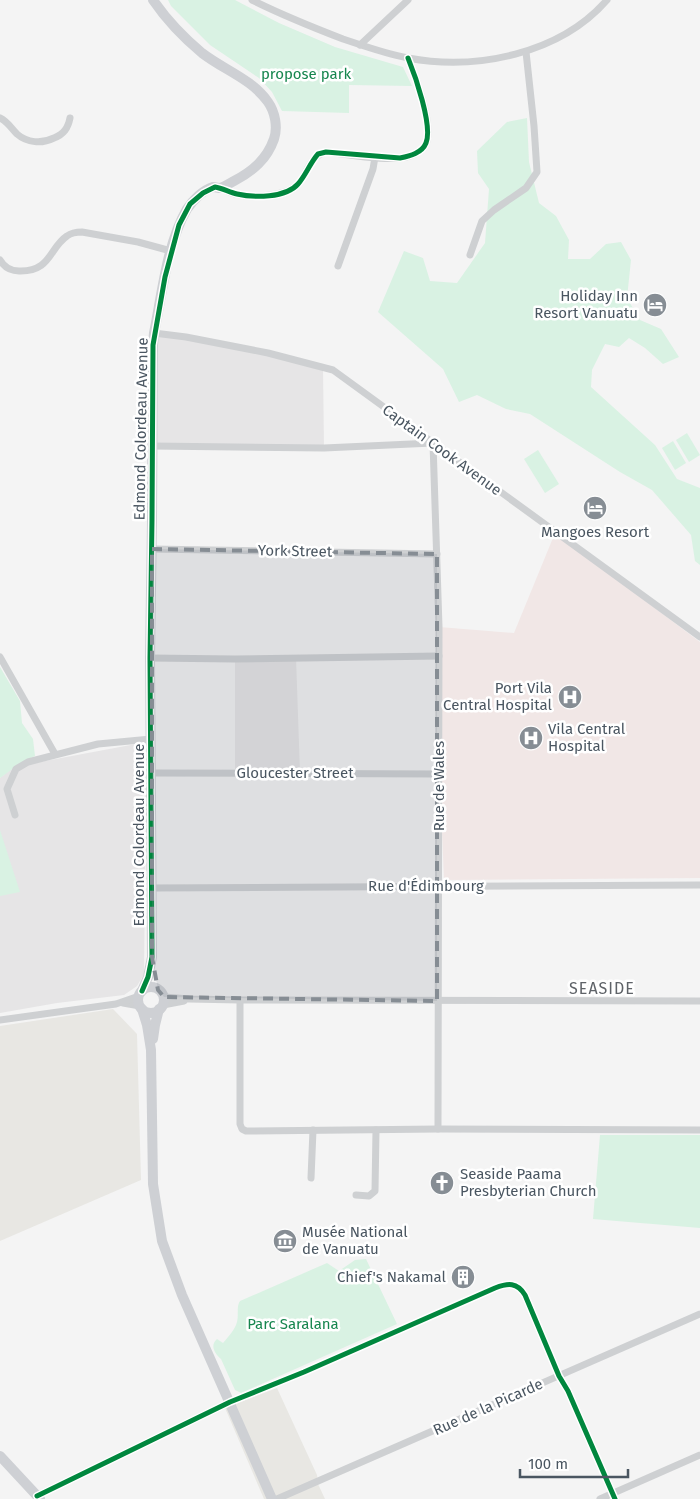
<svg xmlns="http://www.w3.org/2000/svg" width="700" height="1499" font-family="'Fira Sans',sans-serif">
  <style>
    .commercial { fill: #e8e7e3 }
    .education { fill: #e6e5e6 }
    .medical { fill: #f1e7e6 }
    .green { fill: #d9f2e3 }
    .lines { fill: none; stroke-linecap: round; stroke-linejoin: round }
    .street { stroke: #ced0d2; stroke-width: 7 }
    .secondary { stroke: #ced0d4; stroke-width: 10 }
    .cycleway-casing { stroke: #fff; stroke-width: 8 }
    .cycleway { stroke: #00873e; stroke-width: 5 }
    .marked { fill: #868d94; fill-opacity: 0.2; stroke: #868d94; stroke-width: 4; stroke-dasharray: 10 6; stroke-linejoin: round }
    .labels { text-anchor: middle; stroke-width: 5; stroke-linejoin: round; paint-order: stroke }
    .park-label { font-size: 15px; fill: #17864f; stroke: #fff }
    .poi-label { font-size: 15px; fill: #4a5661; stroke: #fff; text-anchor: end }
    .street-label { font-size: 15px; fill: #4a5661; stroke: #fff }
    .neighbourhood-label { font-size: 16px; letter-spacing: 1px; fill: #5f6368; stroke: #fff }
  </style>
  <rect width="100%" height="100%" fill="#f4f4f4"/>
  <g class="commercial">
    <path d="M113,1009L137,1034L141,1180L0,1241V1026Z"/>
    <path d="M277,1388L317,1475L318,1484L325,1499H264L225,1408Z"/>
  </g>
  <g class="education">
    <path d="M154,333L323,367L324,448L152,446Z"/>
    <path d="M296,658L300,773L235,774V659Z"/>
    <path d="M136,744L145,746V763L143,764V785L146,789L144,974L137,986L124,995L57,1003L0,1013V778L10,770L29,764Z"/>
  </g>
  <path class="medical" d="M555,533L700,642V878L444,880L439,751V627L514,633Z"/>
  <g class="green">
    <path d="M168,0H235L279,23L335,47L403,67L412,86L349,85V113L282,111L272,92L259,78L210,45L171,6Z"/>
    <path d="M527,118L529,162L539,203L556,216L569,240L568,259H590L606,244L621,242L631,260L627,298L640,320L661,329L679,357L663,364L645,348L629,338L619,347L605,344L592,370L591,387L655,445L677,479L700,488V565L695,561L691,535L652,490L620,472L530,414L506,409L477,395L459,402L443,369L378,312L404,251L423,258L430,281L457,283L485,243L489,189L478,173L477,151L507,122Z"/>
    <path d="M687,433L700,455L689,462L676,440Z"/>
    <path d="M673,441L686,463L675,470L662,448Z"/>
    <path d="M538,450L559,484L545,493L524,459Z"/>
    <path d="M0,667L20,701L22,723L33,739L35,756L22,762L0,778Z"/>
    <path d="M0,830L20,892L0,896Z"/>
    <path d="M600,1135H700V1228L593,1219Z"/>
    <path d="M366,1259L397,1324L241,1393L235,1390L221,1359C214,1353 210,1345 217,1339L223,1343C228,1337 235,1330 237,1322C239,1314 236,1307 240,1301L327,1263L339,1271L355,1260Z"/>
  </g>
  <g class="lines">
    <g class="street">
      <path d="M252,0C282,15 312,27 343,39C364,46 386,54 408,58C476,71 560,54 607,0"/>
      <path d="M360,45L408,0"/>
      <path d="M0,118C8,122 11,128 17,134C27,143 42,144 54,138C64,134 68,128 70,118"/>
      <path d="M221,188C226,190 230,193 235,194C251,198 288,197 299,183C308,171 310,156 326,152C347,154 391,163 410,156C417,154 425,148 427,141C432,121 416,77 408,58"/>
      <path d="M470,255L482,221L494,210L526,188L537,172L534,126L526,52"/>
      <path d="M0,260C4,267 11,271 19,271C51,272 49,248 67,236C71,233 77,232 82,232L138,242L171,251"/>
      <path d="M338,266L373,169L375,157"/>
      <path d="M154,333L186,337L268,353L333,370L700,637"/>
      <path d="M433,443L439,627L438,1129"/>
      <path d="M152,446L324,448L433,443"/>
      <path d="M152,549L437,554"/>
      <path d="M0,657L55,754"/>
      <path d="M150,658L235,659L439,656"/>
      <path d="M151,773L439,774"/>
      <path d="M15,815L7,789L16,769L28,762L98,744L151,739"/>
      <path d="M151,888L700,885"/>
      <path d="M164,997L189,999L240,1000L700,1001"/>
      <path d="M240,1000V1124L242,1129L246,1131L438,1129L700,1130"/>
      <path d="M123,1003L140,1006"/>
      <path d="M163,1005L184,1001"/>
      <path d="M0,1020L116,1004L139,996"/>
      <path d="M311,1178L313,1130"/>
      <path d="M356,1195L369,1196L375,1191L376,1130"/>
      <path d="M37,1496L230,1402L304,1372L495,1288C508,1283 517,1282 525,1295L559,1376L568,1391L615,1499"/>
      <path d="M277,1499L700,1314"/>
      <path d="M600,1499L700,1455"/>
    </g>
    <g class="secondary">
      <circle cx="151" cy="1000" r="13"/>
      <path d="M142,991L148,977L152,957L150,658L152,520L153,345L154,333C162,294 167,243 187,209C193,200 203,190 213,187C216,187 218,188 220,188C225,187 230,183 234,181C253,171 267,159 274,139C278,127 275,112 268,102C252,79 224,70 202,53C184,38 166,19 153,0"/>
      <path d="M142,1009L147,1025L151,1050L153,1184L162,1241L182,1295L272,1499"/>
      <path d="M153,1039L155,1025L159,1009"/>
      <path d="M0,1456L40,1499"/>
    </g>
    <g class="cycleway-casing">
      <g id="cycleway">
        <path d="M142,991L148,977L152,957L150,658L152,520L153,345L165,277L179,225L190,204L203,193L215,187C222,188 229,192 237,194C254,198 286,198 298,184C306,175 310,163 318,154L326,152L400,158C410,156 422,153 426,143C433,126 415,75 408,58"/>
        <path d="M37,1496L230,1402L304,1372L495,1288C508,1283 517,1282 525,1295L559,1376L568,1391L615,1499"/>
      </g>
    </g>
    <use href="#cycleway" class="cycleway"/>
  </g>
  <path class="marked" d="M152,549L437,554V1001L164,997L158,990L152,957Z"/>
  <defs>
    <g id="hotel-disc" transform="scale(1.25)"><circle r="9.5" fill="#868d94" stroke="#fff"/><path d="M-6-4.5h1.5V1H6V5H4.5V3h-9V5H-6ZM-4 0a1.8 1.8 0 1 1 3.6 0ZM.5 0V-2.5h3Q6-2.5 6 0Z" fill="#fff"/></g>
    <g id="hospital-disc" transform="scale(1.25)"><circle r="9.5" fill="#868d94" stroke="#fff"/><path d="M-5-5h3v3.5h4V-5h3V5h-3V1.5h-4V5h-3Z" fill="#fff"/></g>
    <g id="church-disc" transform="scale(1.25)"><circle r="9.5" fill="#868d94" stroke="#fff"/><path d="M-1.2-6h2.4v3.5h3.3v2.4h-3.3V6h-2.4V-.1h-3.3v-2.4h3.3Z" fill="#fff"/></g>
    <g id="museum-disc" transform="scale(1.25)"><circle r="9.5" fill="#868d94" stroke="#fff"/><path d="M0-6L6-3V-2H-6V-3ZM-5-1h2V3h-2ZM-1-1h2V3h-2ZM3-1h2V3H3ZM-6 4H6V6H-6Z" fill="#fff"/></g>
    <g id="building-disc" transform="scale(1.25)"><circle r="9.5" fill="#868d94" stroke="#fff"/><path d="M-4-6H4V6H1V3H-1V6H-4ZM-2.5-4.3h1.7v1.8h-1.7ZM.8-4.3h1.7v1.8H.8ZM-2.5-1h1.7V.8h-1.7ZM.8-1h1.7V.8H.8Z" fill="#fff"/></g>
  </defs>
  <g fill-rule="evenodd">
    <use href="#hotel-disc" x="655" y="305"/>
    <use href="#hotel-disc" x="595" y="508"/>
    <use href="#hospital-disc" x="570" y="697"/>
    <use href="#hospital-disc" x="531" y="738"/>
    <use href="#church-disc" x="442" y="1183"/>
    <use href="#museum-disc" x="285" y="1241"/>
    <use href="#building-disc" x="463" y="1277"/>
  </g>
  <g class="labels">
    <g class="park-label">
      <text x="306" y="79">propose park</text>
      <text x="293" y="1329">Parc Saralana</text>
    </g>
    <g class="poi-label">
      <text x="638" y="301">Holiday Inn<tspan x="638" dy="17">Resort Vanuatu</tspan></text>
      <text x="595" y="537" text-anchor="middle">Mangoes Resort</text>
      <text x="552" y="693">Port Vila<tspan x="552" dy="17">Central Hospital</tspan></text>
      <text x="548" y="734" text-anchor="start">Vila Central<tspan x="548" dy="17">Hospital</tspan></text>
      <text x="460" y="1179" text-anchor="start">Seaside Paama<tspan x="460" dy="17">Presbyterian Church</tspan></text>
      <text x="302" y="1237" text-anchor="start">Musée National<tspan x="302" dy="17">de Vanuatu</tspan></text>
      <text x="446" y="1282">Chief's Nakamal</text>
    </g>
    <g class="street-label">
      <text transform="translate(141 429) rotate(-89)" y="5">Edmond Colordeau Avenue</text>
      <text transform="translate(442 450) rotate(36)" y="5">Captain Cook Avenue</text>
      <text transform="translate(295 551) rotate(1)" y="5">York Street</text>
      <text x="295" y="778">Gloucester Street</text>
      <text transform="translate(439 786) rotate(-90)" y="5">Rue de Wales</text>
      <text transform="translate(139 835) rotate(-90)" y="5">Edmond Colordeau Avenue</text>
      <text x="426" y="891">Rue d'Édimbourg</text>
      <text transform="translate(488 1407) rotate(-24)" y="5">Rue de la Picarde</text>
    </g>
    <g class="neighbourhood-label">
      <text x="602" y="994">SEASIDE</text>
    </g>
  </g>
  <path d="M520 1469v8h108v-8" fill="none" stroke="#4a5661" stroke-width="2.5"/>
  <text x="528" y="1469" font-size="15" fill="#4a5661" stroke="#ffffff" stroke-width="4" paint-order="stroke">100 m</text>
</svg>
